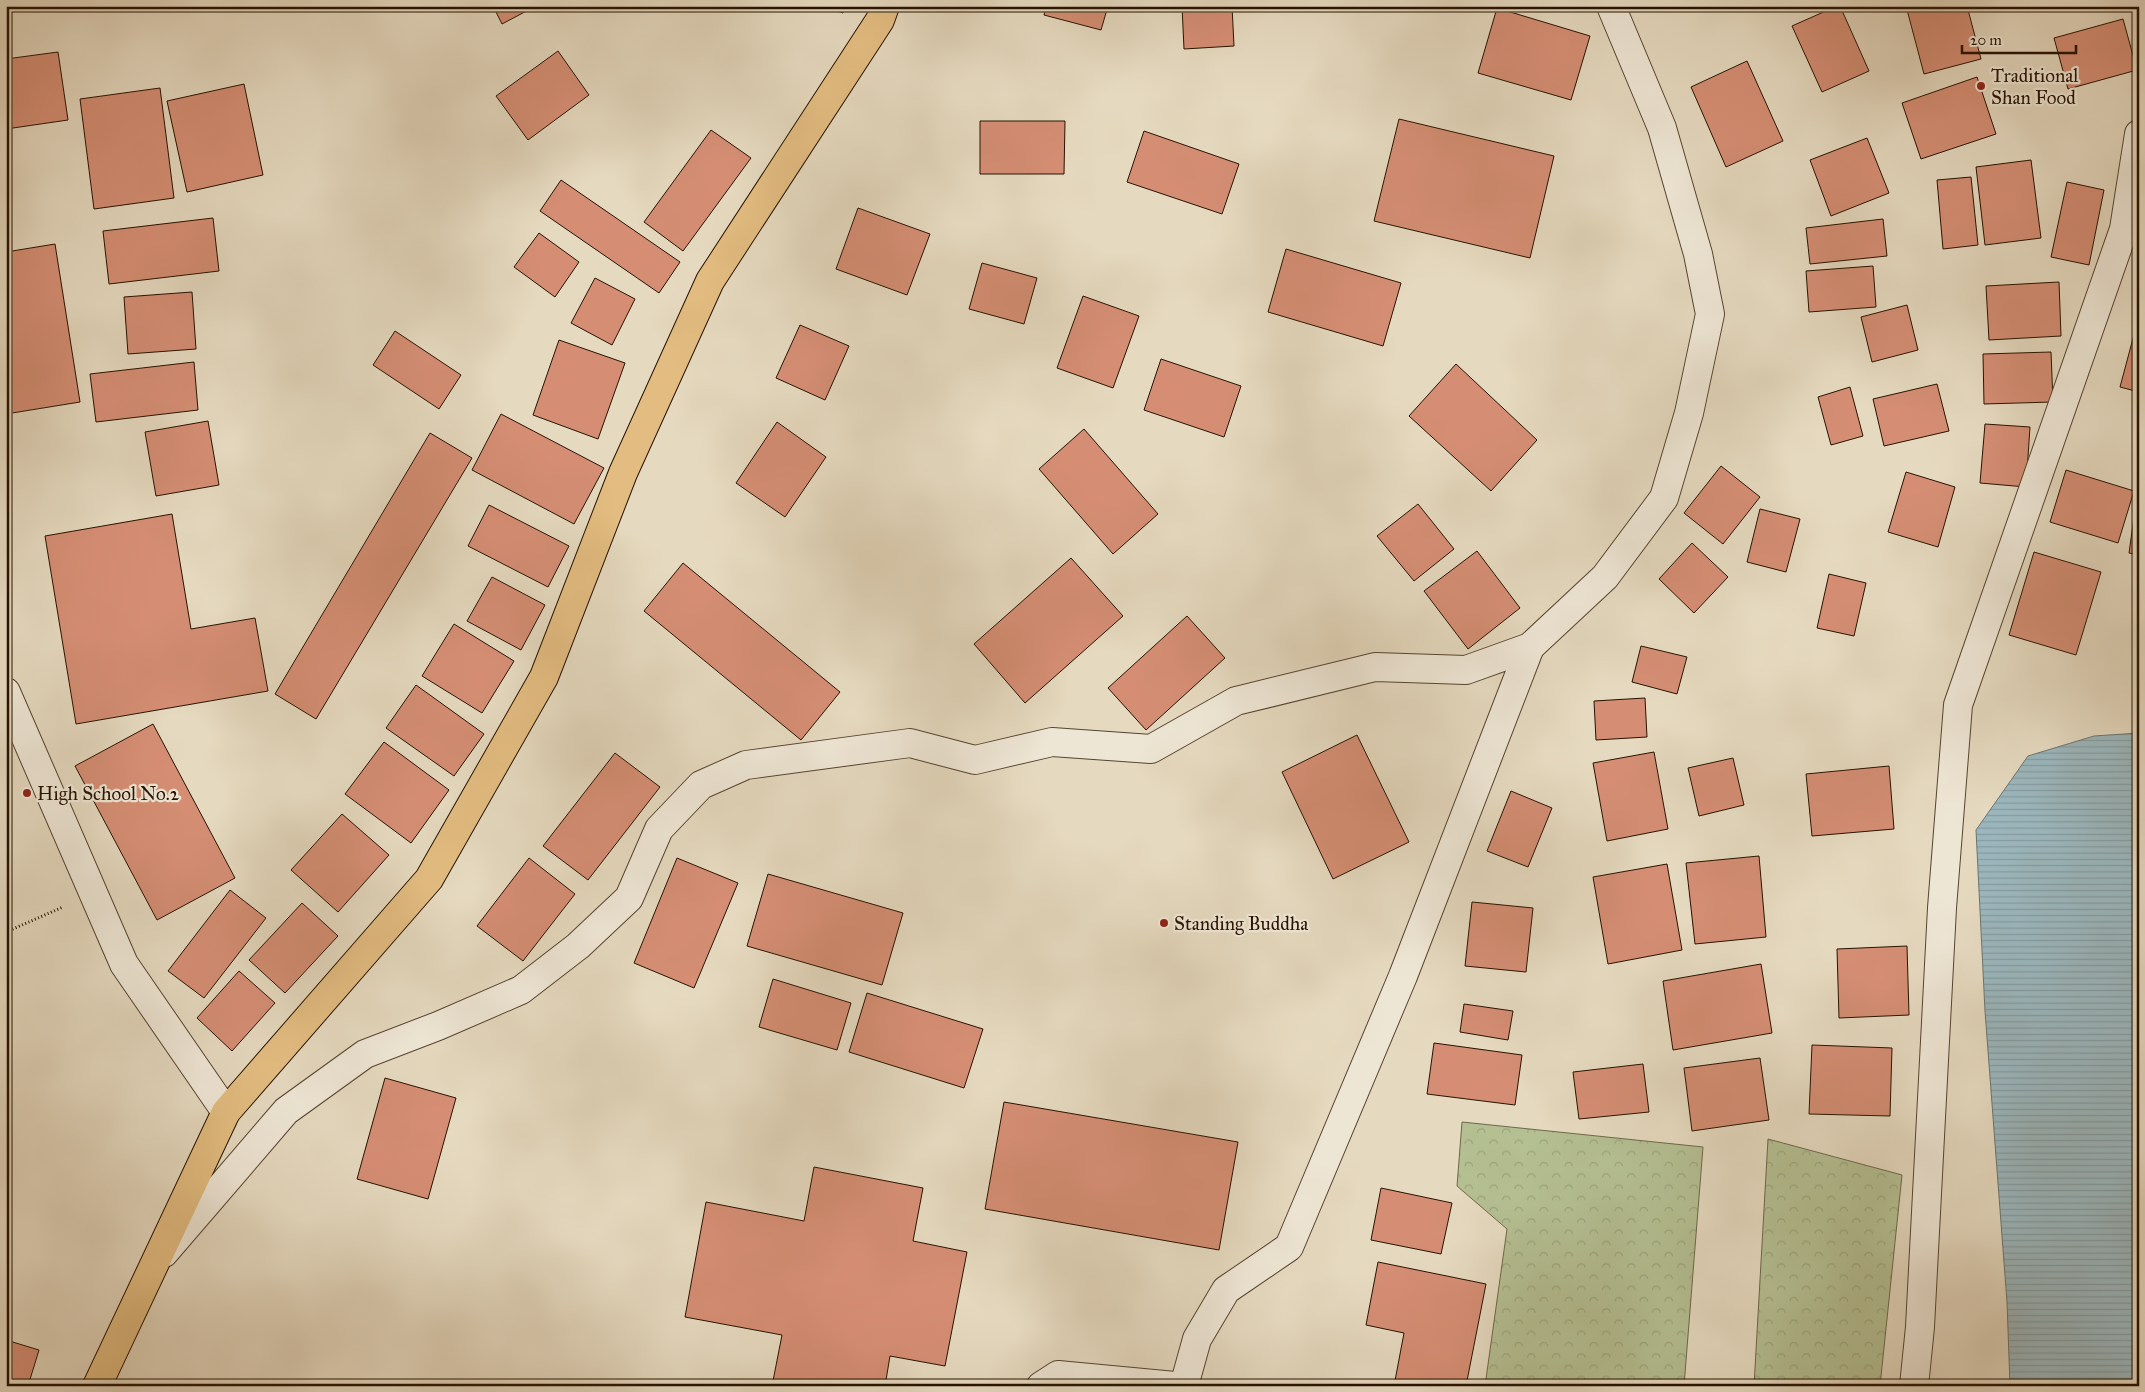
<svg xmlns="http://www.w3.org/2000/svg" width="2145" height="1392" font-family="'IM FELL Great Primer',serif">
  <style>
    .forest { fill: url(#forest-crowns); stroke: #6e6849 }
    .water { fill: url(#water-rules); stroke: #6d7571 }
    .building { fill: #d58e74; stroke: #271200 }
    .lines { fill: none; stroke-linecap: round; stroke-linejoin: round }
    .minor-casing { stroke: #564430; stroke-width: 30 }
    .tertiary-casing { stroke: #564430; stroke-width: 30 }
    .trunk-casing { stroke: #271200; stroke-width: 30 }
    .path { stroke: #271200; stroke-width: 3; stroke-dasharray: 1 2.5; stroke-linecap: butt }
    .minor { stroke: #eee6d5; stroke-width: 28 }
    .tertiary { stroke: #eee6d5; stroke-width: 28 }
    .trunk { stroke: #e2bc80; stroke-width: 28 }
    .poi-dot { fill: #8f2418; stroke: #eee6d5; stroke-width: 2 }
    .labels { text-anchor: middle; stroke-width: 4.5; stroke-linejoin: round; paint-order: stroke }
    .poi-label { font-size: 19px; fill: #271200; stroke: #eee6d5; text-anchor: start }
  </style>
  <defs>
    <pattern id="forest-crowns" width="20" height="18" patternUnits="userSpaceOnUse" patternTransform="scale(1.25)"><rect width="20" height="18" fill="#b4bf92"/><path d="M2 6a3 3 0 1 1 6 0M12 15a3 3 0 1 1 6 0" fill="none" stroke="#9ba37c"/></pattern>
    <pattern id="water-rules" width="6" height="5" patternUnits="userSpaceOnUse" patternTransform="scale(1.25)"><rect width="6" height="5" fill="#9bb7bd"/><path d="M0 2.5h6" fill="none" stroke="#869ca1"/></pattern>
  </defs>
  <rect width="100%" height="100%" fill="#e5d9bf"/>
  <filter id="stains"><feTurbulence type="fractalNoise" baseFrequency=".004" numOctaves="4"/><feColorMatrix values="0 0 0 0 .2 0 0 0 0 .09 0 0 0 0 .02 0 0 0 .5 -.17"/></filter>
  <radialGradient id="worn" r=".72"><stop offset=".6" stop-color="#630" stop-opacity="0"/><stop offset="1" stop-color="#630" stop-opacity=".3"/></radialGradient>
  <g class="forest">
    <path d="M1462,1122L1703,1147L1684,1386H1485L1507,1229L1457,1186Z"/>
    <path d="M1768,1139L1902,1175L1880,1386H1754Z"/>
  </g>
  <path class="water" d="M2139,733V1386H2010L2007,1302L1985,1011L1976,830L2028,756L2094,736Z"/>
  <g class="building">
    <path d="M493,6H536L502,24Z"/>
    <path d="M823,6H845L843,13Z"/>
    <path d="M1046,6H1108L1101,30L1044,15Z"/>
    <path d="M1182,6H1232L1234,46L1184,49Z"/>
    <path d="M1837,6H1840L1869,71L1822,92L1792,26Z"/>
    <path d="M1906,6H1967L1981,59L1924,74Z"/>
    <path d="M1497,8L1590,36L1571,100L1478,73Z"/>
    <path d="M2123,19L2137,70L2068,89L2054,38Z"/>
    <path d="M558,51L589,95L528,140L496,96Z"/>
    <path d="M58,52L68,120L6,129V59Z"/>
    <path d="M1747,61L1783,141L1726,167L1691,87Z"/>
    <path d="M1977,77L1996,134L1921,159L1902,103Z"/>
    <path d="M244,84L263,175L187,192L167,101Z"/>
    <path d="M160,88L174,198L94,209L80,99Z"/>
    <path d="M1399,119L1554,156L1530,258L1374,221Z"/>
    <path d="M980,121H1065L1064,174H980Z"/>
    <path d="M711,130L751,158L683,251L644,222Z"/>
    <path d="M1144,131L1239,164L1222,214L1127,182Z"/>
    <path d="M1867,138L1889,193L1831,216L1810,160Z"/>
    <path d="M2031,160L2041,238L1985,245L1976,167Z"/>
    <path d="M1971,177L1978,245L1943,249L1937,180Z"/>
    <path d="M561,180L680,262L659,293L540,211Z"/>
    <path d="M2067,182L2104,190L2089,265L2051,257Z"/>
    <path d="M858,208L930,234L907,295L836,269Z"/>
    <path d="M213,218L219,271L109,284L103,231Z"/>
    <path d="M1883,219L1887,256L1810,264L1806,228Z"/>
    <path d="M539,233L579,262L555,297L514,267Z"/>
    <path d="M55,244L80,402L6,414V252Z"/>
    <path d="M1286,249L1401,283L1383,346L1268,312Z"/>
    <path d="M982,263L1037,278L1024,324L969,309Z"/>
    <path d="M1873,266L1876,307L1809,312L1806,271Z"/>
    <path d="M595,278L635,299L612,345L571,323Z"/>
    <path d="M2059,282L2061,336L1989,340L1986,286Z"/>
    <path d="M192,292L196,349L128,354L124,297Z"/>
    <path d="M1083,296L1139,316L1113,388L1057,368Z"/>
    <path d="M1907,305L1918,350L1872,362L1861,317Z"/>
    <path d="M2139,316V392L2120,387Z"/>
    <path d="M800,325L849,346L825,400L776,378Z"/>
    <path d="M395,331L461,375L439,409L373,365Z"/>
    <path d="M559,340L625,363L598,439L533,415Z"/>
    <path d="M2051,352L2053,402L1984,404L1983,354Z"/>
    <path d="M1161,359L1241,386L1224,437L1144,410Z"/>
    <path d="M194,362L198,410L96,422L90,374Z"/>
    <path d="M1456,364L1537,440L1491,491L1409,416Z"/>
    <path d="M1937,384L1949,431L1884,446L1873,399Z"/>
    <path d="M1850,387L1863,436L1831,445L1818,397Z"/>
    <path d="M501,414L604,468L574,524L472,470Z"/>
    <path d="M208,421L219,485L156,496L145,432Z"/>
    <path d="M777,422L826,457L785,517L736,483Z"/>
    <path d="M1985,424L2030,427L2026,487L1980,483Z"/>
    <path d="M1084,429L1158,514L1113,554L1039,469Z"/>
    <path d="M430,433L472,458L316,719L275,694Z"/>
    <path d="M1721,466L1760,497L1723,544L1684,513Z"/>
    <path d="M2066,470L2134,491L2118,543L2050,522Z"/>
    <path d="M1906,472L1955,487L1938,547L1888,532Z"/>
    <path d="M2136,503H2139V555L2129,553Z"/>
    <path d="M1418,504L1454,549L1414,581L1377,536Z"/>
    <path d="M489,505L569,546L548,587L468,546Z"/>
    <path d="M1760,509L1800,519L1786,572L1747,562Z"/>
    <path d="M172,514L191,629L255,618L268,691L76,724L45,536Z"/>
    <path d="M1692,543L1728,577L1694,613L1659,579Z"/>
    <path d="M1477,551L1520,608L1468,649L1424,591Z"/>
    <path d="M2034,552L2101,572L2076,655L2009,635Z"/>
    <path d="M1071,558L1123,616L1025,703L974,644Z"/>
    <path d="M683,563L840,692L801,740L644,611Z"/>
    <path d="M1829,574L1866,583L1854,636L1817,628Z"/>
    <path d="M492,577L545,605L521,650L467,621Z"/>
    <path d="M1187,616L1225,658L1146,730L1108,688Z"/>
    <path d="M454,624L514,661L482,713L422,676Z"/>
    <path d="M1641,646L1687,657L1677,694L1632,682Z"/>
    <path d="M416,685L484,734L454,776L386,728Z"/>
    <path d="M1645,698L1647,737L1596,740L1594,701Z"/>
    <path d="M153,724L235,878L157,920L75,766Z"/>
    <path d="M1357,735L1409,842L1333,879L1282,772Z"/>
    <path d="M384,742L449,790L411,843L345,794Z"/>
    <path d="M1654,752L1668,829L1607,841L1593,763Z"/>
    <path d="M615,753L660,787L588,880L543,846Z"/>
    <path d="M1733,758L1744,805L1699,816L1688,768Z"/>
    <path d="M1889,766L1894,829L1812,836L1806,774Z"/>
    <path d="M1511,791L1552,808L1528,867L1487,851Z"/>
    <path d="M342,814L389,855L338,912L291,870Z"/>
    <path d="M1759,856L1766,937L1695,944L1686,863Z"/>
    <path d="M529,858L575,894L523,961L477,926Z"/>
    <path d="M677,858L738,883L694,988L634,963Z"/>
    <path d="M1667,864L1682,950L1608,964L1593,877Z"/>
    <path d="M768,874L903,913L882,985L747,946Z"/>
    <path d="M230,890L266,918L204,998L168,971Z"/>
    <path d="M1472,902L1533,908L1526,972L1465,966Z"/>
    <path d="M302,903L338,936L285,993L249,960Z"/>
    <path d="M1907,946L1909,1015L1839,1018L1837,949Z"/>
    <path d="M1761,964L1772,1033L1673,1050L1663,981Z"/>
    <path d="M239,971L275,1003L232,1051L197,1018Z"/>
    <path d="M773,979L851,1003L837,1050L759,1027Z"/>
    <path d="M867,993L983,1029L964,1088L849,1052Z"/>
    <path d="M1464,1004L1513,1011L1508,1040L1460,1032Z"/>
    <path d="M1434,1043L1522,1055L1515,1105L1427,1094Z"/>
    <path d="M1812,1045L1892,1048L1890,1116L1809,1114Z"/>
    <path d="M1760,1058L1769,1120L1692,1131L1684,1068Z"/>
    <path d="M1643,1064L1649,1112L1579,1119L1573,1072Z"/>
    <path d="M385,1078L456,1098L428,1199L357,1179Z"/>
    <path d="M1004,1102L1238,1142L1219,1250L985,1209Z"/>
    <path d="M814,1167L923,1188L913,1241L967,1252L945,1366L890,1356L885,1386H772L782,1335L685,1317L706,1202L804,1221Z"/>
    <path d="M1381,1188L1452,1203L1441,1254L1371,1240Z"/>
    <path d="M1378,1262L1486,1284L1466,1386H1394L1404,1333L1366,1325Z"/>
    <path d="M6,1340L39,1350L28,1386H6Z"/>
  </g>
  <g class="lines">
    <g class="minor-casing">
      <g id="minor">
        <path d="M6,692L124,964L226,1112"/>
        <path d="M1041,1386L1058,1375L1175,1386"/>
        <path d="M1184,1386L1197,1339L1226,1290L1289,1247L1403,976L1530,647"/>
        <path d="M1914,1386L1920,1327L1942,908L1958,705L2124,229L2139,134"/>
      </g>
    </g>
    <g class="tertiary-casing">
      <path id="tertiary" d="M164,1253L286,1111L365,1054L438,1026L521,990L578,946L629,898L659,829L701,785L746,765L910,743L975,760L1052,742L1151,749L1236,701L1375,667L1466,670L1530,647L1605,577L1664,498L1689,413L1710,314L1698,254L1662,128L1611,6"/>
    </g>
    <g class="trunk-casing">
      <path id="trunk" d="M97,1386L226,1112L429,879L544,677L623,473L710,281L880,20L885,6"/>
    </g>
    <path class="path" d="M6,932L63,907"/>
    <use href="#minor" class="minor"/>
    <use href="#tertiary" class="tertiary"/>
    <use href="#trunk" class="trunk"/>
  </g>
  <g class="poi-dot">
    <circle cx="1981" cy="86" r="5"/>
    <circle cx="27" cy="793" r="5"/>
    <circle cx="1164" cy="923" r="5"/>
  </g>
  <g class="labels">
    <g class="poi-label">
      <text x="1991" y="82">Traditional<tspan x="1991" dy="22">Shan Food</tspan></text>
      <text x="37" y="800">High School No.2</text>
      <text x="1174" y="930">Standing Buddha</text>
    </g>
  </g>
  <rect width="2145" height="1392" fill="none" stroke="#e5d9bf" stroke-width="25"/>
  <rect x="8" y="8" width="2130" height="1377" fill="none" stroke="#271200" stroke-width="2.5"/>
  <rect x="12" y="12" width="2120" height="1367" fill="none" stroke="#271200"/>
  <path d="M1962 45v8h114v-8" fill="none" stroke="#271200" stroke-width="2.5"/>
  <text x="1970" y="45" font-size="15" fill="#271200" stroke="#eee6d5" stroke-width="4" paint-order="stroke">20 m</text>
  <rect width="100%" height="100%" filter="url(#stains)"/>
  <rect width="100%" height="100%" fill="url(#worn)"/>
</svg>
